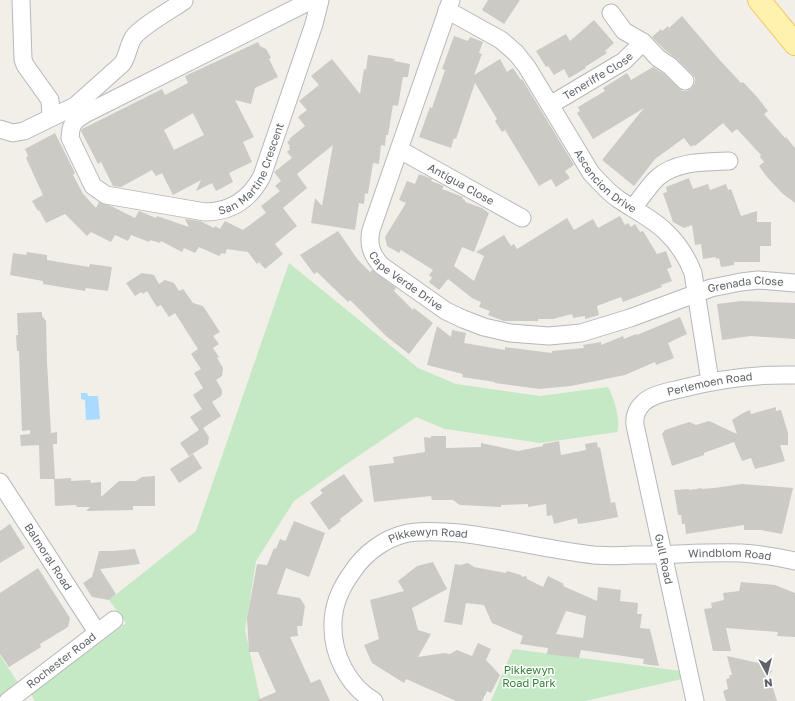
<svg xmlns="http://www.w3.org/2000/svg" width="795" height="701" font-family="'Golos Text',sans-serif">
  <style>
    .green { fill: #c5e8c5 }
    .water { fill: #aadaff }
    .building { fill: #cccac5; fill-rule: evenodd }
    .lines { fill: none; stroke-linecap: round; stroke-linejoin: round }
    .street-casing { stroke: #b5b8bc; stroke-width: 19 }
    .primary-casing { stroke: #f2c960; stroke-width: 24 }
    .street { stroke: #fff; stroke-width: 17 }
    .primary { stroke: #fff2af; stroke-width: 22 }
    .labels { text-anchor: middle; stroke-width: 3; stroke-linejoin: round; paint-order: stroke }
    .street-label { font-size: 11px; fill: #5f6368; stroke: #fff }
    .park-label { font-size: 11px; fill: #348238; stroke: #fff }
  </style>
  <rect width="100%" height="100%" fill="#f1efe8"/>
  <g class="green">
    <path d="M289,263L418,368L456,384L540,396L608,387C614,398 621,420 617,432L540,443L445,429L416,417L345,465L294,501L256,561L245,630L260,698L262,701H35L31,694L126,623L109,600L196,531Z"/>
    <path d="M513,649L681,671L682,679L585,701H491Z"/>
    <path d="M0,655L18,683L0,696Z"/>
  </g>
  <path class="water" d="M81,393H87L88,396H98L100,419L86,420L85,400L81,399Z"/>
  <g class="building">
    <path d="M488,0H520L504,24L482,10Z"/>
    <path d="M682,16L717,57L741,83L743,82L758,98L768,111L764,114L785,138L786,137L795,148V203L782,193L767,177L759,166L764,162L760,157L761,155L737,129L732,133L723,123L695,146L694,145L691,147L684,138L655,159L634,186L602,160L644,108L593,139L577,113L580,111L578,107L605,91L603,88L627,73L631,80L653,67L664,74L682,91H687L692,88L695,83V78L692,74L677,59L665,50L652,37L661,29L662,31L668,26L669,28Z"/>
    <path d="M594,20L614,43L605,51L607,53L585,67L586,68L569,78L564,69L554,75L548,66L546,67L536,51L566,34L570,41Z"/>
    <path d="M454,36L468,41L470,37L483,42L479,53L482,54L474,75L500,59L507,72L513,68L521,80L522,79L574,165L565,171L570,178L556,187L551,179L539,186L505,130L502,132L495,121L497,119L475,83L456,139L454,138L451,148L419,137L430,107L432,108L445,70L442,69Z"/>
    <path d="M258,42L260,46L266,49L271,58L269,59L278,77L255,88L251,104L235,100L254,137L243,142L252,162L229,173L233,182L216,191L212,183L196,191L201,180L173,195L162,173L156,176L152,170L121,187L113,186L101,162L98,164L81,131L82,129L162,89L165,95L188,83L185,76ZM193,113L204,135L174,150L164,130Z"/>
    <path d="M368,55L395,59L394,61L410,64L408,77H403L398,106L393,105L388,135H386L385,146L381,145L379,164L373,163L368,194L365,193L364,204L359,203L355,230L311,223L315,198L322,206L333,145L297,174L307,188L283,208L297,226L275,244L283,254L265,269L259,262L257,264L248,252L227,249L225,254L222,253L219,256L199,247L195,253L184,248L182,252L161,241L160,243L150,240L149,242L131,235L128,241L115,235L111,242L91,232L87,236L65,214L46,223L39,210L38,211L32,201L43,195L26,158L28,156L25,149L55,133L75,173L73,175L83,194L96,208L99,202L111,206L135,218L139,211L156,218L157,216L189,227L185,219L200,221L214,228L215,226L220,229L225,221L243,230L266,213L261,206L280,191L275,186L281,181L274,172L292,158L287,152L290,149L289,147L290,146L287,142L290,140L289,139L305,126L298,117L307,110L299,101L319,85L311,76L332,59L360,94L364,69L366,70Z"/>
    <path d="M419,174L432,179L431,181L444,186L442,189L463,197L462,199L465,200V202L482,208L489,213L474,252L462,247L454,266L474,281L484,256L476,252L504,235L511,246L514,244L517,249L567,218L574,230L593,219L598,228L620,216L625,225L628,223L631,227L635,224L640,232L643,231L657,254L666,251L672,267L667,269L672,281L661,285L662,287L623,302L621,297L597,306L599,315L585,319V316L573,318L572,314L553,319H538V321H504L488,315L490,311L479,307L481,302L472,298L448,279L439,290L429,282L432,278L429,275L433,270L401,250L399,253L387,246L385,237L406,203L399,200L407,181L415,184Z"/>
    <path d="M689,178L693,189L708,184L710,190L726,184L728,190L731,189L741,216L757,211V222H771V246H760V262H734V265L721,267L719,258L716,259V257L703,259L701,244L695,245L692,225L684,228L673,222L663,193L667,192L666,187Z"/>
    <path d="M338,231L358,260L370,272L372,270L395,287L396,288L394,291L413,310L414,308L433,323L409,354L386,336L350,300L348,302L317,272L314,274L300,255Z"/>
    <path d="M27,252L47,255V260L89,267L90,264L112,267L108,291L86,288L85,291L43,284V281L10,275L13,253L26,255Z"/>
    <path d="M142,273L154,275L159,284L165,280L174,283L179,291L183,289L193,303L203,306L220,332L213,336L219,344L213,348L219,357L217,358L223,368L222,376L216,380L222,390V393L221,396L212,402L221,416L203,428L209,437L208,444L189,456L180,443L199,430L190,417L202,409L193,395L203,388L194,373L201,369L191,354L198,349L175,313L169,317L161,305L157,307L147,291L143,294L141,292L135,296L126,283Z"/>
    <path d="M741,301L795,303V339L751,336L722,340L717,304Z"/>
    <path d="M42,312V316L46,321L47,362L51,433L57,432V444H53L55,479H40L39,445L21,446L20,435L30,434V430L22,431L19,351H17L16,335H18L17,313Z"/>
    <path d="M680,317L687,334L668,343L674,358L656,365L655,362L625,375L571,386L539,389L495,383V382L462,377L463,374L427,365L437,326L451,337L452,330L466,333L464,343L505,350V347L552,353V351L584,348L583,345L601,342V345L623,336L624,339L636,334L637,335Z"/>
    <path d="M776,407V411L781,410L788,433V445H780L785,461L755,469L751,458L742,461L734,442L704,453V455L672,466L662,434L665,430L689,422L696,425L709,421L737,434L732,420L743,413L750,410L751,414Z"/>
    <path d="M431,436H446V448L481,447V443L518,451L543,446V444L559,441L561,455L586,450L585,444L597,442L598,448L600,447L611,503L615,502L618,517L598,521L578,524L577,518L554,524L552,515L547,516L546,504L528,507V504L501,505V507L460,505L453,500H432L431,496L374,502L369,466L394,463L393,457L425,452L424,437L431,438Z"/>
    <path d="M193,454L202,468L179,483L170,469Z"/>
    <path d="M344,474L363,501L340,519L341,521L329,530L310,503L323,493L320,490Z"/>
    <path d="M155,476V506H133V510L86,511L90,507H77L76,505L55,506L54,479L71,478V481L90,480L91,483L101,482V497L119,481H136L142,477Z"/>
    <path d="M742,484L793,488L782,534L761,530H744V525L686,534L685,524H682L681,515H678L674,490L689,489V490L702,488V489L714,488Z"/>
    <path d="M294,521L325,533L309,577L286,568L277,594L300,598L305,606L302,626H297L298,636L290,637L311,683L320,679L330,701H255L276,692L258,652H249L247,618L257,564L267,565L274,548L276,549L280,539L285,541L286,540Z"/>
    <path d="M10,524L25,548L0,563V531Z"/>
    <path d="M135,549L140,564L100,569L116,594L109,600L92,597L83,583L92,577L99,551H113Z"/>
    <path d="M433,562L447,589L412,608L418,630L431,634L418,657L444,653L450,654L457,650L472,656L478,643L491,649L486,660L500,675L491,693L487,691L482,701H456L406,679L404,683L372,663L364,645L379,639L370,600L404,591L398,581L417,566Z"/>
    <path d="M468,563L474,567L506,573L507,571L521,575L522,577L526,576L527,579L543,587L548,576L564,584L563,586L597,601L598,587L621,590L620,601L638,603L637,614H642L640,628L650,629L659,666L643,664L644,659L581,650L579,658L547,654L548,648L520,644L523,636L492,623L484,605L466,603L462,625L444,622L455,564L461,565ZM566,611L586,616L583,638L556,634Z"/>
    <path d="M38,568L70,618L68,627L40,644L41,647L9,667L0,654V593Z"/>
    <path d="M741,582L775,585L795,593V637L777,636L778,632L726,628L731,651H713L704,609L712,608L711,603L724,600L723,593L739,591Z"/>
    <path d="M727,656L767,665L768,669L772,671L769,675L777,701H726L723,691L728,689L726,679L730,678L729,675H732Z"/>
  </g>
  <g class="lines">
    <g class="street-casing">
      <g id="street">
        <path d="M21,0L23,59L25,65L50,100L51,117"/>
        <path id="s1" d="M312,0L85,114L76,120L73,124L71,129L70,138L93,186L106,195L205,212C231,212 250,199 262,176L314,24L320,0"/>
        <path id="s2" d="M451,0L371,230C368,244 371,255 382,266L446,311L463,319L484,327L510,333L549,336L581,333L630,318L711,288L741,282L758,280L795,283"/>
        <path id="s3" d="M447,10L501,40L516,53L527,67L591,173C600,183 608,192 618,199C633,209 651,218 664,230C677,242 687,257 693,273L710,381"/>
        <path d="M611,13L624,31L643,42L658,58L670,66L685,81"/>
        <path id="s4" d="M550,105L624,61L643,42"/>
        <path d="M0,129L13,133L24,131L75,106L122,64C128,56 128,46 133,38C139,28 172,9 184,1"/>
        <path id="s5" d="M400,150L522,218"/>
        <path d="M633,208C641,198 648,187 657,178C676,161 705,162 729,161"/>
        <path id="s6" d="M0,482L97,632"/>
        <path id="s7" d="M8,701L114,620"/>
        <path id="s8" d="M374,701C348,686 332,654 333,624C333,604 341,587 353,571C364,554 384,539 404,534C421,530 441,532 459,533C504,538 549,550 594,555C607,556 621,556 634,555C669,555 705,552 741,553C759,554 777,557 795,561"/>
        <path id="s9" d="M695,701L635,425C634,417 636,410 643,403C653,394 667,392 680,389C718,379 756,374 795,375"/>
      </g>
    </g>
    <g class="primary-casing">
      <path id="primary" d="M759,0L795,44"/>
    </g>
    <use href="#street" class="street"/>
    <use href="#primary" class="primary"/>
  </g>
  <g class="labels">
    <g class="street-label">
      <text dy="4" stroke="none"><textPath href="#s4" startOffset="56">Teneriffe Close</textPath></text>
      <text dy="4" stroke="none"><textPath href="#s1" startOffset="524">San Martine Crescent</textPath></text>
      <text dy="4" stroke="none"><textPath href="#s3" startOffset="239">Ascencion Drive</textPath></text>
      <text dy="4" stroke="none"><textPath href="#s5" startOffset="70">Antigua Close</textPath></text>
      <text dy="4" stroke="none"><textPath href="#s2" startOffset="311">Cape Verde Drive</textPath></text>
      <text dy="4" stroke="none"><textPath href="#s2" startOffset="673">Grenada Close</textPath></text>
      <text dy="4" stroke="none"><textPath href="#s9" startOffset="377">Perlemoen Road</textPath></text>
      <text dy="4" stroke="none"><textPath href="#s8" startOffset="237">Pikkewyn Road</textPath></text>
      <text dy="4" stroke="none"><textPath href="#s8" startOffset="541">Windblom Road</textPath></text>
      <text dy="4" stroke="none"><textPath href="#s6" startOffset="89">Balmoral Road</textPath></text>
      <text transform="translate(664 559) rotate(78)" y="4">Gull Road</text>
      <text dy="4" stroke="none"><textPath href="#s7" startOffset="67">Rochester Road</textPath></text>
    </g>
    <g class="park-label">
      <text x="529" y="674">Pikkewyn<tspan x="529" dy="13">Road Park</tspan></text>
    </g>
  </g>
  <g transform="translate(767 673) rotate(173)" stroke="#ffffff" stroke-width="3" paint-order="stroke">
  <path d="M0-3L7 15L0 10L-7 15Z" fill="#5f6368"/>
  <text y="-6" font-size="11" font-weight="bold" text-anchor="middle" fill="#5f6368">N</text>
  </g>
</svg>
